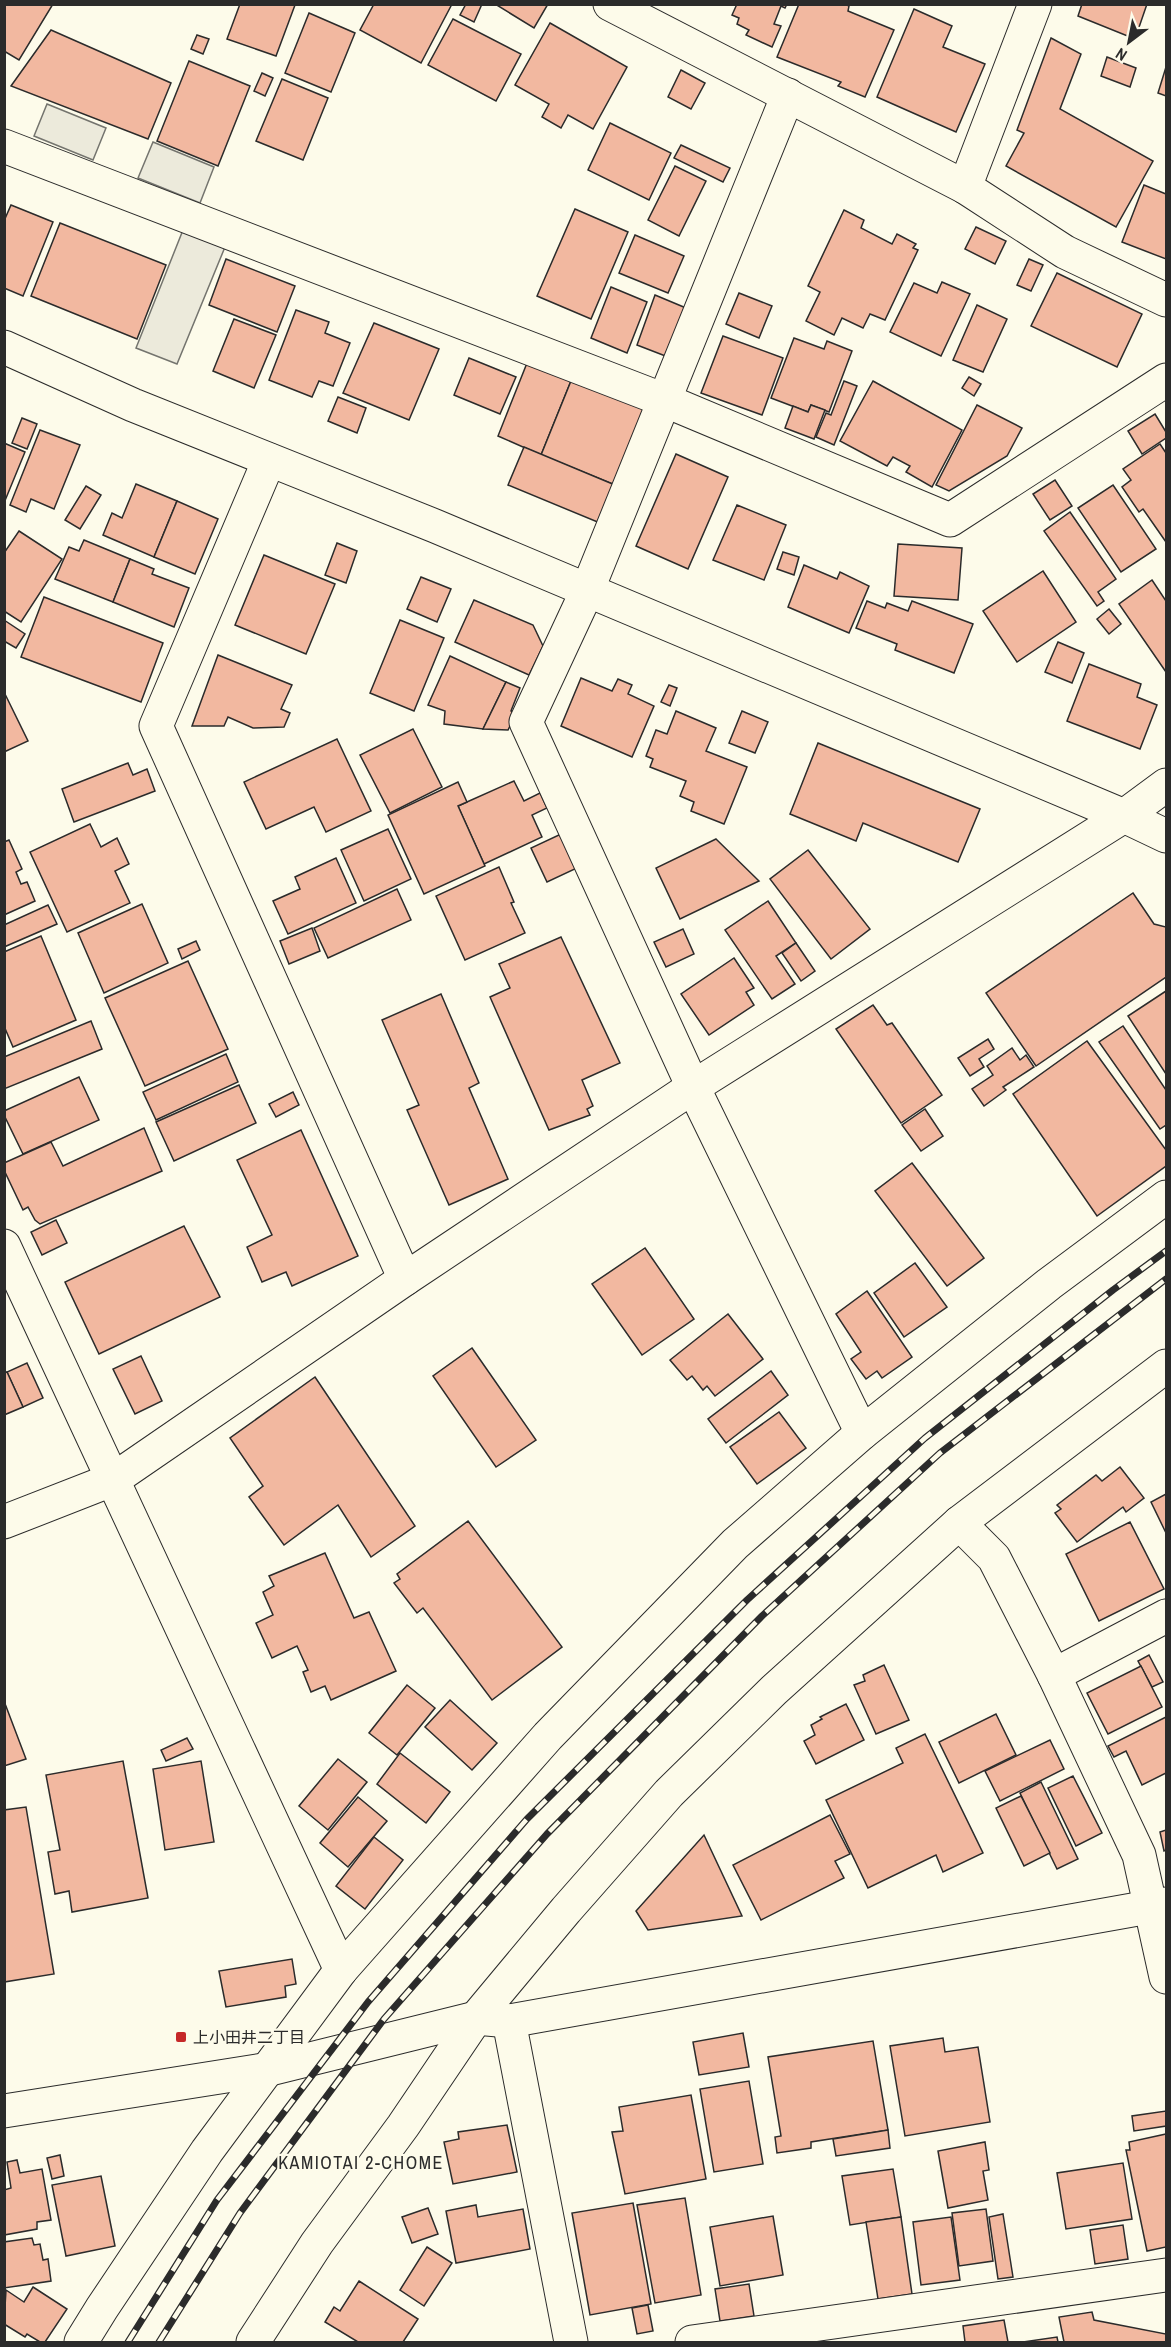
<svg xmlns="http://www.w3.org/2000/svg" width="1171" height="2347" font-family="'Archivo Narrow','Noto Sans JP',sans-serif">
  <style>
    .parking { fill: #eceadb; stroke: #74746e; stroke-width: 1.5 }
    .building { fill: #f2b8a0; stroke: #2b2b2b; stroke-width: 1.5 }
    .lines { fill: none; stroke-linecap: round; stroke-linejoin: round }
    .minor-casing { stroke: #2b2b2b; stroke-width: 35 }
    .minor { stroke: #fdfbea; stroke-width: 33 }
    .rail-casing { stroke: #2b2b2b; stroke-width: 7 }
    .rail { stroke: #fdfbea; stroke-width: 4.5; stroke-dasharray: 14; stroke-linecap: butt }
    .poi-dot { fill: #c62828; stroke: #fdfbea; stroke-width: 2 }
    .labels { text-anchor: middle; stroke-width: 4.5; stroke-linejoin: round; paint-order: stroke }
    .poi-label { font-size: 16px; fill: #2b2b2b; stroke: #fdfbea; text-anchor: start }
    .neighbourhood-label { font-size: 18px; letter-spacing: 1.5px; fill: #2b2b2b; stroke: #fdfbea }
  </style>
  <rect width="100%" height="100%" fill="#fdfbea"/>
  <g class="parking">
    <path d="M47,104L106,128L93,160L34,136Z"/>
    <path d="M153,142L214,167L200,203L138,178Z"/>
    <path d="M183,230L225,247L177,364L136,348Z"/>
  </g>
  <g class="building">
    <path d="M4,4H53L19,60L4,51Z"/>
    <path d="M240,4L295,5L276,56L227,39Z"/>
    <path d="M374,4H452L421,63L360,30Z"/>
    <path d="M466,4H482L474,22L460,15Z"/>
    <path d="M495,4H548L534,28Z"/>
    <path d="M737,4H787L785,8L781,6L774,24L781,26L772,47L746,35L749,30L737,24L739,18L732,15Z"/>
    <path d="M799,4H845L849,6L848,11L894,30L865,97L838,86L841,82L777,57Z"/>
    <path d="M1082,4H1147L1135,39L1078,16Z"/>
    <path d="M914,9L952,26L943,47L985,64L956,132L877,97Z"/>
    <path d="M309,13L355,33L331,92L285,73Z"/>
    <path d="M453,19L521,54L496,101L428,65Z"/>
    <path d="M550,23L627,67L593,129L568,115L561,128L542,117L549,104L515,85Z"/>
    <path d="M51,30L171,83L148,139L11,86Z"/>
    <path d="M197,35L209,39L203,54L191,49Z"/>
    <path d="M1051,38L1081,54L1060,109L1153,161L1116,227L1006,166L1024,133L1017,130Z"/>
    <path d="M1107,57L1136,68L1130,87L1101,76Z"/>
    <path d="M189,61L250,86L218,166L157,141Z"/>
    <path d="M1166,67V96L1158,93Z"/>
    <path d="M681,70L705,83L691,109L668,97Z"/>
    <path d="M262,73L273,78L265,96L254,91Z"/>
    <path d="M282,79L328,98L303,160L256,141Z"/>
    <path d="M610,123L671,153L649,200L588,170Z"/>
    <path d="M681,145L730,168L723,182L674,158Z"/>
    <path d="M675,166L706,181L679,236L648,220Z"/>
    <path d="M1144,185L1166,194V259L1122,242Z"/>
    <path d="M11,205L53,222L23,296L4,288V221Z"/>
    <path d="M575,209L628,232L591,319L537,296Z"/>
    <path d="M844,210L864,220L861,228L892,244L897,234L916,244L913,248L918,250L885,320L870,314L863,328L842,318L834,335L806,321L820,292L808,286Z"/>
    <path d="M60,223L166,265L137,339L31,296Z"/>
    <path d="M976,227L1006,241L995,264L965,249Z"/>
    <path d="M635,235L684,256L668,293L619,273Z"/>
    <path d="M226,259L295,286L277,332L209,305Z"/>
    <path d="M1029,259L1043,265L1031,291L1017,285Z"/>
    <path d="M1057,273L1142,314L1117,367L1031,326Z"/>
    <path d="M942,282L970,294L941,356L890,332L914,283L937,293Z"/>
    <path d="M611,287L647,302L627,353L591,338Z"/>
    <path d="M739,293L772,306L759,338L726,324Z"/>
    <path d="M655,295L686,308L668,357L637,345Z"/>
    <path d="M977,305L1007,319L983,372L953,360Z"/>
    <path d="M296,310L329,322L325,333L350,343L333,386L319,381L312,397L269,380Z"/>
    <path d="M234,319L276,335L254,388L213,371Z"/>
    <path d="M374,323L439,349L409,420L343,393Z"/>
    <path d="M723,336L783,358L762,415L701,393Z"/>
    <path d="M794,338L824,349L827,341L852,351L829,412L811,405L808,412L771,398Z"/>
    <path d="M469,358L516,377L500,414L454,395Z"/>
    <path d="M529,358L573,376L541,455L498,436Z"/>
    <path d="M573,376L647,406L615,485L541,455Z"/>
    <path d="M969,377L981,384L974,396L962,388Z"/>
    <path d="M844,381L857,386L834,445L816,437L826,413L831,415Z"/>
    <path d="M873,381L962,430L932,487L906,472L910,466L893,457L887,466L840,441Z"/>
    <path d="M338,397L366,408L357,433L328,421Z"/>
    <path d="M811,405L825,410L814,439L785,428L793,406L808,412Z"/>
    <path d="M977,405L1022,428L1007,456L949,491L936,485Z"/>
    <path d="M1155,414L1166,432V438L1142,454L1128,431Z"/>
    <path d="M22,418L37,424L27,449L12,443Z"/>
    <path d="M40,430L80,445L54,509L31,499L26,512L10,505Z"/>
    <path d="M4,443L25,452L4,503Z"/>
    <path d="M1160,444L1166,453V542L1143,509L1139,512L1122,487L1131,480L1123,469Z"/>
    <path d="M524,447L615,485L600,523L508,485Z"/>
    <path d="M676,454L728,477L688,569L636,546Z"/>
    <path d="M1055,480L1072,506L1050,520L1033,494Z"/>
    <path d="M136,484L177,501L154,557L103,535L112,513L122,518Z"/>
    <path d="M1113,485L1156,549L1121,572L1078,508Z"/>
    <path d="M86,486L101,495L80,529L65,520Z"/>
    <path d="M177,501L218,519L195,574L154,557Z"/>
    <path d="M737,505L786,525L764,580L713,560Z"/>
    <path d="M1070,512L1116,579L1098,592L1104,601L1097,606L1044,531Z"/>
    <path d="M19,531L62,559L21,622L4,611V553Z"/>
    <path d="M84,540L130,559L113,602L55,579L69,547L79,551Z"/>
    <path d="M337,543L357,551L346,583L325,575Z"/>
    <path d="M898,544L962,548L958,600L894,596Z"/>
    <path d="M783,552L799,557L794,575L777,569Z"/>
    <path d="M264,555L335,584L306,654L235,625Z"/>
    <path d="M130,559L154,569L152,574L189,588L174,627L113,602Z"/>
    <path d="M804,565L837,579L840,572L869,586L849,633L788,607Z"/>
    <path d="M1043,571L1076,622L1017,662L983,611Z"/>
    <path d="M421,577L451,589L437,622L407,609Z"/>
    <path d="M1152,580L1166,601V672L1119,604Z"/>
    <path d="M44,597L163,643L141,702L21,657Z"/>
    <path d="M474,600L533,625L543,646L529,675L455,642Z"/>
    <path d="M867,601L885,608L887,603L908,611L912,601L973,624L954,673L895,650L897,644L856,628Z"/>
    <path d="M1109,609L1121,624L1109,634L1097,619Z"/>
    <path d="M4,620L25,634L16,648L4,641Z"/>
    <path d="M400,620L444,638L414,711L370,693Z"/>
    <path d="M1058,642L1084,653L1072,683L1045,672Z"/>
    <path d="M218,655L292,685L281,709L290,713L284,727L253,728L228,717L224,726H192Z"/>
    <path d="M450,656L506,682L483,729L444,724L445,711L428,705Z"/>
    <path d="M1089,664L1141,684L1137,697L1157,705L1140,749L1067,721Z"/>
    <path d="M581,678L612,691L618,679L632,685L628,694L654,706L632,757L561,726Z"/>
    <path d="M506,682L520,688L511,711L516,714L508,730L483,729Z"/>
    <path d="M669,685L677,688L670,706L661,702Z"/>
    <path d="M4,692L28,741L4,752Z"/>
    <path d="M676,711L716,728L706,751L747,767L724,824L691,811L694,802L680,796L686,781L650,767L653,759L646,756L656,730L667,734Z"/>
    <path d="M742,711L768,722L755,753L729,743Z"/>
    <path d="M413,729L442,787L390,813L360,755Z"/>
    <path d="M337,739L371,811L326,832L314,807L266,829L244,782Z"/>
    <path d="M818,743L980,809L958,862L863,823L856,841L790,814Z"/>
    <path d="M128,763L133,775L147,769L155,791L74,822L62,789Z"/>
    <path d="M514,781L524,801L540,793L547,808L532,815L542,837L484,864L458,806Z"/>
    <path d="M458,782L467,802L458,806L485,866L424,894L388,815Z"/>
    <path d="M90,824L101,847L117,838L129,864L115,871L130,903L67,932L30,852Z"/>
    <path d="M388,829L411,879L364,901L341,850Z"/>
    <path d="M561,834L577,868L547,882L531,848Z"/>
    <path d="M716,839L759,881L680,919L656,868Z"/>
    <path d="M9,840L22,869L16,872L21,884L27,882L35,901L4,915V842Z"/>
    <path d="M808,850L870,929L831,959L770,879Z"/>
    <path d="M336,858L356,903L288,934L273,901L300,889L295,877Z"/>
    <path d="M499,867L514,902L511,903L525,933L465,960L436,896Z"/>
    <path d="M397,889L411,920L328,958L314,928Z"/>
    <path d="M1133,893L1154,924L1166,927V977L1036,1066L986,993Z"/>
    <path d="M768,901L796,943L776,956L795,984L772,999L725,930Z"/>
    <path d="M142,904L168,963L104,993L78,933Z"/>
    <path d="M48,905L57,924L4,947V925Z"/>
    <path d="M312,928L320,951L289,964L280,941Z"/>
    <path d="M683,929L694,954L666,967L654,942Z"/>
    <path d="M41,936L76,1020L13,1047L4,1026V952Z"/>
    <path d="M561,937L620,1063L582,1080L593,1106L587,1109L590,1115L549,1130L490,997L510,988L499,964Z"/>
    <path d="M196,941L200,950L182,959L178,949Z"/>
    <path d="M796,943L815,971L801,981L782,953Z"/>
    <path d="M734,958L754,988L746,992L754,1005L709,1035L681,994Z"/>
    <path d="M188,961L228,1049L145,1086L105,998Z"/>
    <path d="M1166,991V1074L1128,1016Z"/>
    <path d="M441,994L479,1083L469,1088L508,1179L449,1205L407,1110L419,1105L382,1020Z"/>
    <path d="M873,1005L887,1025L892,1023L942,1095L901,1123L836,1029Z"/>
    <path d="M91,1021L102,1049L4,1089V1057Z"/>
    <path d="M1123,1026L1166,1090V1125L1160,1129L1099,1042Z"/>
    <path d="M988,1039L994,1049L979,1059L984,1067L970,1076L958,1058Z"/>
    <path d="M1087,1041L1166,1150V1166L1097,1216L1013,1094Z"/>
    <path d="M1012,1048L1020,1060L1026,1055L1034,1067L1003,1087L1006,1090L984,1106L972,1089L993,1075L987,1066Z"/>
    <path d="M226,1054L238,1082L156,1120L143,1092Z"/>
    <path d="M79,1077L99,1120L23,1154L4,1115V1111Z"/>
    <path d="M239,1085L256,1123L174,1161L156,1122Z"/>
    <path d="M293,1092L299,1105L276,1117L269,1104Z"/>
    <path d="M925,1109L943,1136L921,1151L902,1125Z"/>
    <path d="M144,1128L162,1171L40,1224L35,1220L28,1207L23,1210L4,1170V1163L51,1142L63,1166Z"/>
    <path d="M301,1130L358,1256L292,1286L286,1272L262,1282L247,1247L272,1235L237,1160Z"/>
    <path d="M912,1163L984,1258L947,1286L875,1191Z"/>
    <path d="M56,1220L67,1243L42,1255L31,1232Z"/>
    <path d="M184,1226L220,1297L99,1354L65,1282Z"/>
    <path d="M645,1248L694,1319L642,1355L592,1284Z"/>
    <path d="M915,1263L947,1307L904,1337L874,1293Z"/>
    <path d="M867,1291L912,1357L882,1378L877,1371L866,1379L851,1359L861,1352L836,1314Z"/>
    <path d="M728,1314L763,1359L715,1396L707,1386L703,1390L692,1376L687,1380L670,1360Z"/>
    <path d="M472,1348L536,1440L496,1467L433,1376Z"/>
    <path d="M141,1356L162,1401L135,1414L113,1369Z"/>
    <path d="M27,1363L43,1398L23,1407L7,1372Z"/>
    <path d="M771,1371L788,1395L726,1443L708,1419Z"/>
    <path d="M7,1372L23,1407L4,1415V1373Z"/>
    <path d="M315,1377L415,1526L371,1557L338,1505L284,1545L249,1497L263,1486L230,1438Z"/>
    <path d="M779,1412L806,1448L757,1484L730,1447Z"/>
    <path d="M1120,1467L1144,1498L1126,1512L1123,1507L1077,1542L1055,1513L1061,1509L1057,1505L1096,1475L1102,1481Z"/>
    <path d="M1166,1494V1533L1151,1502Z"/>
    <path d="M468,1521L562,1647L492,1700L423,1608L417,1613L394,1583L400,1579L397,1574Z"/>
    <path d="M1130,1522L1164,1589L1099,1621L1066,1554Z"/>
    <path d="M325,1553L354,1618L369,1612L396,1671L331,1700L325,1686L311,1692L303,1672L308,1670L297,1646L272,1658L256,1623L273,1615L263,1592L274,1586L269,1576Z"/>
    <path d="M1149,1655L1163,1682L1152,1687L1138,1661Z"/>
    <path d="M884,1665L909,1720L876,1734L854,1685L865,1681L863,1675Z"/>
    <path d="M1141,1666L1162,1707L1108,1734L1087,1693Z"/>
    <path d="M407,1685L435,1708L397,1755L369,1733Z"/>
    <path d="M450,1700L497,1743L472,1770L425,1727Z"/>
    <path d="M4,1701L26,1759L4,1766Z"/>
    <path d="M846,1704L864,1740L816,1764L804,1741L815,1735L811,1725L822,1719L820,1717Z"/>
    <path d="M996,1714L1016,1755L959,1783L939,1742Z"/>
    <path d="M1166,1717V1773L1142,1785L1126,1751L1114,1757L1108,1746Z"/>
    <path d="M925,1734L983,1853L943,1872L936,1855L868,1888L826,1800L903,1763L896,1748Z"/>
    <path d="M187,1738L193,1749L166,1761L161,1750Z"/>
    <path d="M1050,1740L1064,1769L1000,1801L985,1771Z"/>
    <path d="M400,1753L450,1792L426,1823L377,1784Z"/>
    <path d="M338,1759L367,1782L328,1830L299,1806Z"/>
    <path d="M123,1761L148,1898L72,1912L69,1891L55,1894L48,1852L60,1850L46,1775Z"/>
    <path d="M201,1761L214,1842L165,1850L153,1769Z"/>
    <path d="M1073,1776L1102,1833L1076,1846L1048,1788Z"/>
    <path d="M1041,1782L1078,1859L1057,1869L1020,1793Z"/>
    <path d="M1021,1796L1050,1853L1024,1866L996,1808Z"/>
    <path d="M358,1797L387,1821L348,1867L320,1843Z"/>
    <path d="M26,1807L54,1974L4,1982V1810Z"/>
    <path d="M830,1815L850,1854L835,1861L844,1878L761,1920L733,1865Z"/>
    <path d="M1166,1830V1850L1164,1851L1160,1832Z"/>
    <path d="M704,1835L742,1916L648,1930L636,1911Z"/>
    <path d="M374,1837L403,1860L365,1909L336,1886Z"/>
    <path d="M292,1959L296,1984L285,1986L286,1997L226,2007L219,1971Z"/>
    <path d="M743,2033L749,2067L699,2075L693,2042Z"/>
    <path d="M943,2038L945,2052L978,2047L990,2122L905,2136L890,2046Z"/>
    <path d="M873,2041L888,2130L811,2142V2148L777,2153L775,2137L781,2136L768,2057Z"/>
    <path d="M749,2081L763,2164L714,2172L700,2089Z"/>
    <path d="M691,2095L706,2179L625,2194L612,2132L623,2131L619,2107Z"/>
    <path d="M1166,2111V2126L1134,2131L1132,2116Z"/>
    <path d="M507,2125L517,2172L453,2184L444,2142L459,2139L458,2132Z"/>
    <path d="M888,2130L890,2148L836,2156L833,2139Z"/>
    <path d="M1166,2134V2247L1147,2251L1126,2150H1130L1129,2142Z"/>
    <path d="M985,2142L989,2170L983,2171L988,2200L948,2208L938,2151Z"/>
    <path d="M60,2155L64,2176L52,2179L47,2158Z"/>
    <path d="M17,2160L20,2173L42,2169L51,2220L37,2222V2229L4,2235V2190L11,2188L7,2162Z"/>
    <path d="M1123,2163L1132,2219L1066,2229L1057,2173Z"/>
    <path d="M893,2169L901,2217L850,2225L842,2176Z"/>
    <path d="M101,2176L115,2246L66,2256L52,2185Z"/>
    <path d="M685,2198L701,2295L655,2303L637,2205Z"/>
    <path d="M633,2203L651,2304L590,2315L572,2213Z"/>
    <path d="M476,2205L478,2217L523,2209L530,2249L456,2263L446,2211Z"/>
    <path d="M428,2208L438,2234L412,2243L402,2217Z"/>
    <path d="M986,2209L993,2261L959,2266L952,2213Z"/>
    <path d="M1003,2214L1013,2277L998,2279L989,2217Z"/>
    <path d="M773,2216L783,2275L720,2286L710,2227Z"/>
    <path d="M901,2217L912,2294L878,2299L866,2222Z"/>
    <path d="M951,2217L960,2280L921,2285L913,2222Z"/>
    <path d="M1123,2225L1128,2259L1095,2264L1090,2230Z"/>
    <path d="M32,2238L34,2245L40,2244L43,2260L48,2259L51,2281L4,2288V2242Z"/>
    <path d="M427,2247L452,2263L424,2306L400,2290Z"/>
    <path d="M359,2281L418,2319L403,2342H358L325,2322L334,2307L340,2311Z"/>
    <path d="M749,2284L754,2316L720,2321L715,2289Z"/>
    <path d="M33,2287L67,2309L45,2342H40L27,2334L25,2337L4,2324L6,2290L24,2302Z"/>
    <path d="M648,2305L653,2331L637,2334L632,2308Z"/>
    <path d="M1092,2312L1094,2320L1166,2334V2342H1064L1059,2317Z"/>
    <path d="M1004,2320L1008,2342H965L963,2326Z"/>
    <path d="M1057,2337L1058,2342H1023Z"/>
  </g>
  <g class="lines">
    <g class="minor-casing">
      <g id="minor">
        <path d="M610,4L965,187L1065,252L1166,300"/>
        <path d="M788,95L587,591L526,722L693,1087L862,1433"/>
        <path d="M4,146L664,400L950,520L1166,380"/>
        <path d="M965,187L1035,4"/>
        <path d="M4,347L133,405L435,526L1124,816L1166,836"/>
        <path d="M269,460L156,726L405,1279"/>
        <path d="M4,1246L341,1970"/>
        <path d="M4,1522L114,1479L405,1279L693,1087L1124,816L1166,785"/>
        <path d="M959,1523L994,1558L1054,1675L1139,1855L1166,1977"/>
        <path d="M1054,1675L1166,1616"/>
        <path d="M509,2021L571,2342"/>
        <path d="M4,2111L270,2069L476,2018L509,2021L1166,1904"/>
        <path d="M81,2342L102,2308L207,2151L341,1970L548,1736L735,1544L862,1433L1049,1284L1166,1197"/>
        <path d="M253,2342L317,2243L403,2126L476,2018L566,1910L669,1793L774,1690L959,1523L1166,1366"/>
        <path d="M692,2342L1166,2275"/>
      </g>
    </g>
    <use href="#minor" class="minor"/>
    <g class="rail-casing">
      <g id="rail">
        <path d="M128,2342L217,2200L368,2002L527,1819L747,1600L925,1438L1113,1290L1166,1251"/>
        <path d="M159,2342L240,2213L384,2019L547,1834L762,1616L940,1453L1166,1279"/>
      </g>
    </g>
    <use href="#rail" class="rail"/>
  </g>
  <rect class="poi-dot" x="175" y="2031" width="12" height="12" rx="3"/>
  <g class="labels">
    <g class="poi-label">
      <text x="193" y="2043">上小田井二丁目</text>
    </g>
    <g class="neighbourhood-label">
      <text x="361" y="2169">KAMIOTAI 2-CHOME</text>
    </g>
  </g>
  <rect width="1171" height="2347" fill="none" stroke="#2b2b2b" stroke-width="12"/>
  <g transform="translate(1129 42) rotate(212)" stroke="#fdfbea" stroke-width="4.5" paint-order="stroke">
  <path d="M0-4.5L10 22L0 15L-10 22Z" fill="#2b2b2b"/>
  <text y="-9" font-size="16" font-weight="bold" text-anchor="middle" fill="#2b2b2b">N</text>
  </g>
</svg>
